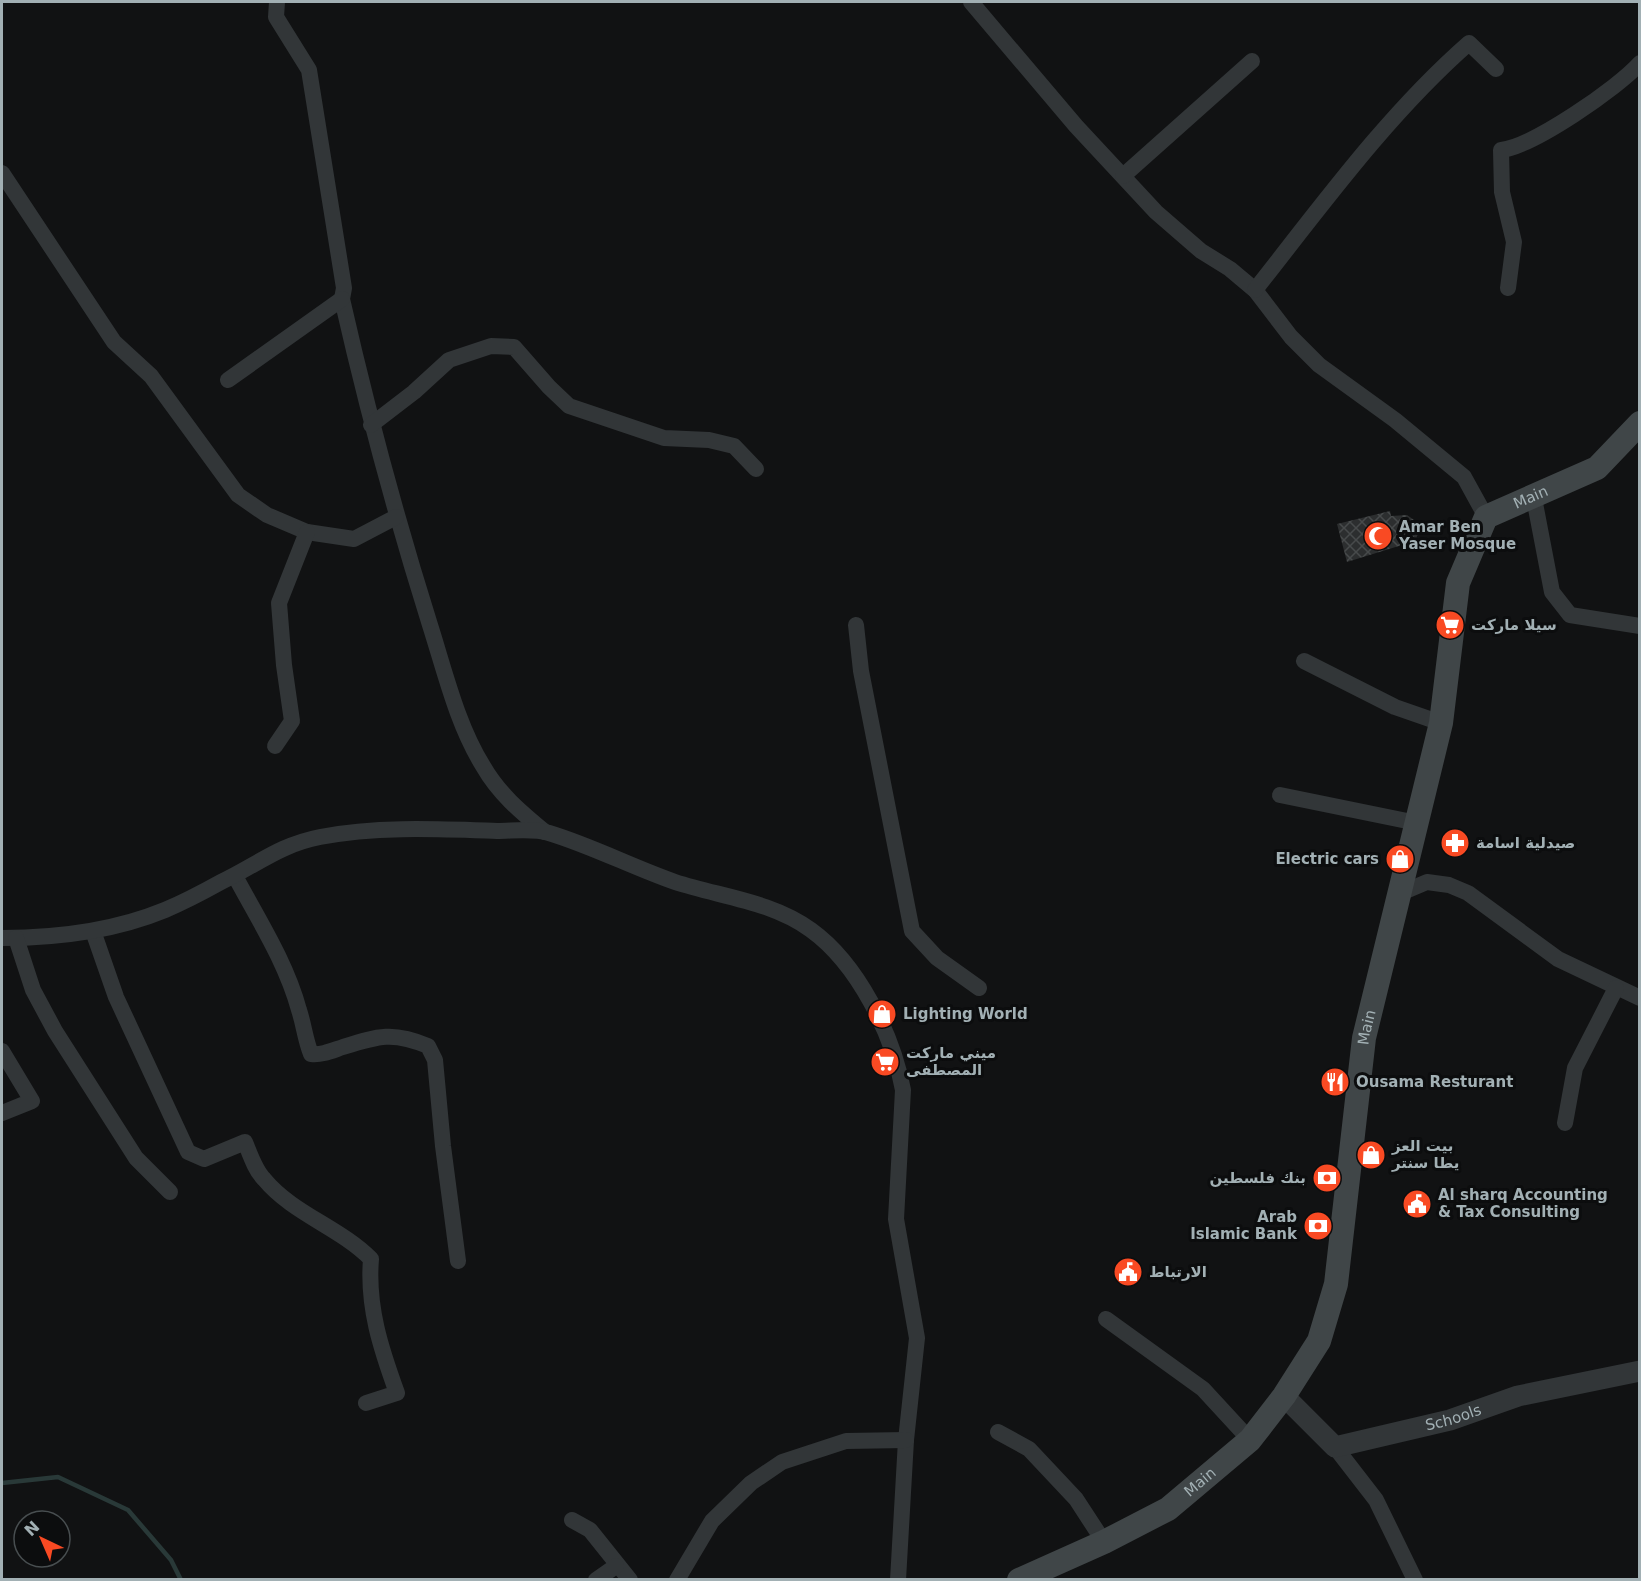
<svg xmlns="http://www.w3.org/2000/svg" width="1641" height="1581" font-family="'DejaVu Sans',Vazirmatn,sans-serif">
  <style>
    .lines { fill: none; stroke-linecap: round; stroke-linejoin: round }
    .stream { stroke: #293938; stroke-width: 4.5 }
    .building { fill: url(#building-cross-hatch) }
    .minor { stroke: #323638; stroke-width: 16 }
    .tertiary { stroke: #323638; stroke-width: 21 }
    .secondary { stroke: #404648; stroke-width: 24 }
    .labels { text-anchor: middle; stroke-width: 6; stroke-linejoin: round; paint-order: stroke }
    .street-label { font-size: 15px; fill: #a2b0b4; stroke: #0c0d0e }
    .poi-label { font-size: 15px; font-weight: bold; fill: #a2b0b4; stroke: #0c0d0e; text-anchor: start }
  </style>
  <defs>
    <pattern id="building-cross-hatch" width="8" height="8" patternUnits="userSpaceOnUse" patternTransform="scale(1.5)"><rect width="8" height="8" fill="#2c2e2f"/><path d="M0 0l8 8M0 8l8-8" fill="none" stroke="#474a4b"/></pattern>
  </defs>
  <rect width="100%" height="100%" fill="#111213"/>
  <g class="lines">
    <path class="stream" d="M2,1483L58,1477L128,1510L171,1560L181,1580"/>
  </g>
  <path class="building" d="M1390,511L1391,516L1407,515L1414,520L1418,534L1415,541L1347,562L1337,524Z"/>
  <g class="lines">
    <g class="minor">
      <path d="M277,2L276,17L309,70L344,288L342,299C367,409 396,517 430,625C445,672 457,724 483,766C499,794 521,812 545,832"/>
      <path d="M971,2L1076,126L1156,212L1201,251L1230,269L1255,290L1291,337L1319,365L1395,420L1464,477L1486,517"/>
      <path d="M2,173L114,342L151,376L238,495L267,515L307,532L354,539L396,517"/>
      <path d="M1123,176L1252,61"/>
      <path d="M1508,288L1514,242L1502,192L1501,150C1532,147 1618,88 1640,63"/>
      <path d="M1255,290C1322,205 1388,114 1469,43L1496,69"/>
      <path d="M228,380L342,299"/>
      <path d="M371,425L414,392L449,360L491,346L514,347L549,387L569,406L664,438L709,440L734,446L756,469"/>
      <path d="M1534,498L1552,592L1570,615L1640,626"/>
      <path d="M856,625L861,671L912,931L937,958L979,988"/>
      <path d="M1304,661L1395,707L1441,723"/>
      <path d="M275,746L292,721L284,665L279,603L307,532"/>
      <path d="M1280,795L1417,823"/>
      <path d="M235,876C258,919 286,962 299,1010C304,1025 305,1039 311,1054C323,1055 331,1051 343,1047C378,1036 393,1031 428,1046L435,1060L443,1146L458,1261"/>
      <path d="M1401,893L1427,882L1449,885L1468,893L1558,959L1640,998"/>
      <path d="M93,931L116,997L188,1152L204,1159L245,1142C250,1154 255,1170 264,1179C293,1214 339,1227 371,1259C367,1307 381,1349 397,1393L366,1403"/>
      <path d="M2,938C56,938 114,931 165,910C184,902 203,892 221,882C257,865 279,845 320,837C377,826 438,829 497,831C513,831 533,828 549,833C592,846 632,867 675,882C721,897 771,901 811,930C858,964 893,1035 903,1090L896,1219L917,1338L906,1440L898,1580"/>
      <path d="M16,938L33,990L55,1031L136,1158L170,1192"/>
      <path d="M2,1051L32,1101L2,1113"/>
      <path d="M1565,1123L1575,1068L1616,988"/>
      <path d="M1106,1319L1203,1389L1250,1440"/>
      <path d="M998,1432L1029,1449L1076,1499L1104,1542"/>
      <path d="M1335,1447L1376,1500L1415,1580"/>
      <path d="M572,1520L590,1530L630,1580"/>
      <path d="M596,1580L616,1566"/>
      <path d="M677,1580L712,1521L751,1483L782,1462L846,1441L906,1440"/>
    </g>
    <path class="tertiary" id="s1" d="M1284,1396L1335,1447L1450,1420L1518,1396L1640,1371"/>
    <path class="secondary" id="s2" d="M1019,1580L1104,1542L1168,1509L1250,1440L1284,1396L1319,1341L1336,1284L1364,1038L1441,723L1458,583L1486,517L1597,468L1640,423"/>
  </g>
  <defs>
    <g id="mosque-disc" transform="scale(1.5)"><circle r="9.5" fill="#f94a23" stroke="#0c0d0e"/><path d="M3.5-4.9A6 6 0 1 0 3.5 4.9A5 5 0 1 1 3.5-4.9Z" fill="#fff"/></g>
    <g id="supermarket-disc" transform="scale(1.5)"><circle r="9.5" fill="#f94a23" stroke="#0c0d0e"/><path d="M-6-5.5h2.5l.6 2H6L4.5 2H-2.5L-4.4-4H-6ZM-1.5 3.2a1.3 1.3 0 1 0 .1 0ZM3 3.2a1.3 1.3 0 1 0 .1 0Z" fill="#fff"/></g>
    <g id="pharmacy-disc" transform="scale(1.5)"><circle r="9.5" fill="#f94a23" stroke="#0c0d0e"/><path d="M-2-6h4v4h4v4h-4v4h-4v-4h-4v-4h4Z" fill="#fff"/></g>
    <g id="shop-disc" transform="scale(1.5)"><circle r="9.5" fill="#f94a23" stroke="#0c0d0e"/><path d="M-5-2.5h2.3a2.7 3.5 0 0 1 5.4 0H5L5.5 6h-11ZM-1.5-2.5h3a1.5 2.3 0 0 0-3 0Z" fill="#fff"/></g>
    <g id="restaurant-disc" transform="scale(1.5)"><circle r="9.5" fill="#f94a23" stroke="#0c0d0e"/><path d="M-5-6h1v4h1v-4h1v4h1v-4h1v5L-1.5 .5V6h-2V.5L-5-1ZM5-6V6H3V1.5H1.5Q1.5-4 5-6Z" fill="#fff"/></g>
    <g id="bank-disc" transform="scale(1.5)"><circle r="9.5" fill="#f94a23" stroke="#0c0d0e"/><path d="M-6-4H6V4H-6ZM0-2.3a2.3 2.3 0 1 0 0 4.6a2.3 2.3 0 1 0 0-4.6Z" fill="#fff"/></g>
    <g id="civic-disc" transform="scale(1.5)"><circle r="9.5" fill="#f94a23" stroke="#0c0d0e"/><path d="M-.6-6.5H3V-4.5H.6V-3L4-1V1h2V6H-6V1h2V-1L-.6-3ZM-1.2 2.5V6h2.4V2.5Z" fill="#fff"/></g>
  </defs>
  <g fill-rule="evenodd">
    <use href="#mosque-disc" x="1378" y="536"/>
    <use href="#supermarket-disc" x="1450" y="625"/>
    <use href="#pharmacy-disc" x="1455" y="843"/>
    <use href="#shop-disc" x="1400" y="859"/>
    <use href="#shop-disc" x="882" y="1014"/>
    <use href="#supermarket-disc" x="885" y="1062"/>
    <use href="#restaurant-disc" x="1335" y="1082"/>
    <use href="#shop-disc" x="1371" y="1155"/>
    <use href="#bank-disc" x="1327" y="1178"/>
    <use href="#civic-disc" x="1417" y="1204"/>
    <use href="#bank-disc" x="1318" y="1226"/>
    <use href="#civic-disc" x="1128" y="1272"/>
  </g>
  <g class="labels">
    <g class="street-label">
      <text dy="5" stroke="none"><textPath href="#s2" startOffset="1286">Main</textPath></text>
      <text dy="5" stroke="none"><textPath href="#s2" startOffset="711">Main</textPath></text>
      <text dy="5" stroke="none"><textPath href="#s1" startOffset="194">Schools</textPath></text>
      <text dy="5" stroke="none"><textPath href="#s2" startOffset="207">Main</textPath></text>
    </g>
    <g class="poi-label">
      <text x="1399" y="532">Amar Ben<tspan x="1399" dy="17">Yaser Mosque</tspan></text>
      <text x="1471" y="630">سيلا ماركت</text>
      <text x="1476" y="848">صيدلية اسامة</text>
      <text x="1379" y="864" text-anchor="end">Electric cars</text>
      <text x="903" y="1019">Lighting World</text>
      <text x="906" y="1058">ميني ماركت<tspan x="906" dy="17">المصطفى</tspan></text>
      <text x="1356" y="1087">Ousama Resturant</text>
      <text x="1392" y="1151">بيت العز<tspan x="1392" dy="17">يطا سنتر</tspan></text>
      <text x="1306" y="1183" text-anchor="end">بنك فلسطين</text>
      <text x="1438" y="1200">Al sharq Accounting<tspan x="1438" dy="17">&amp; Tax Consulting</tspan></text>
      <text x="1297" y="1222" text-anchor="end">Arab<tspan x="1297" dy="17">Islamic Bank</tspan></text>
      <text x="1149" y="1277">الارتباط</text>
    </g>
  </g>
  <rect width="1641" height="1581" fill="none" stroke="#a2b0b4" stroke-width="6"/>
  <g transform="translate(42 1539) rotate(316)"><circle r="28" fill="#0c0d0e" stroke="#484e50" stroke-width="1.5"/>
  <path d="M0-4.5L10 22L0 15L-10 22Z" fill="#f94a23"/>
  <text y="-9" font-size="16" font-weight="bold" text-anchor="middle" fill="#a2b0b4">N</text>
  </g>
</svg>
